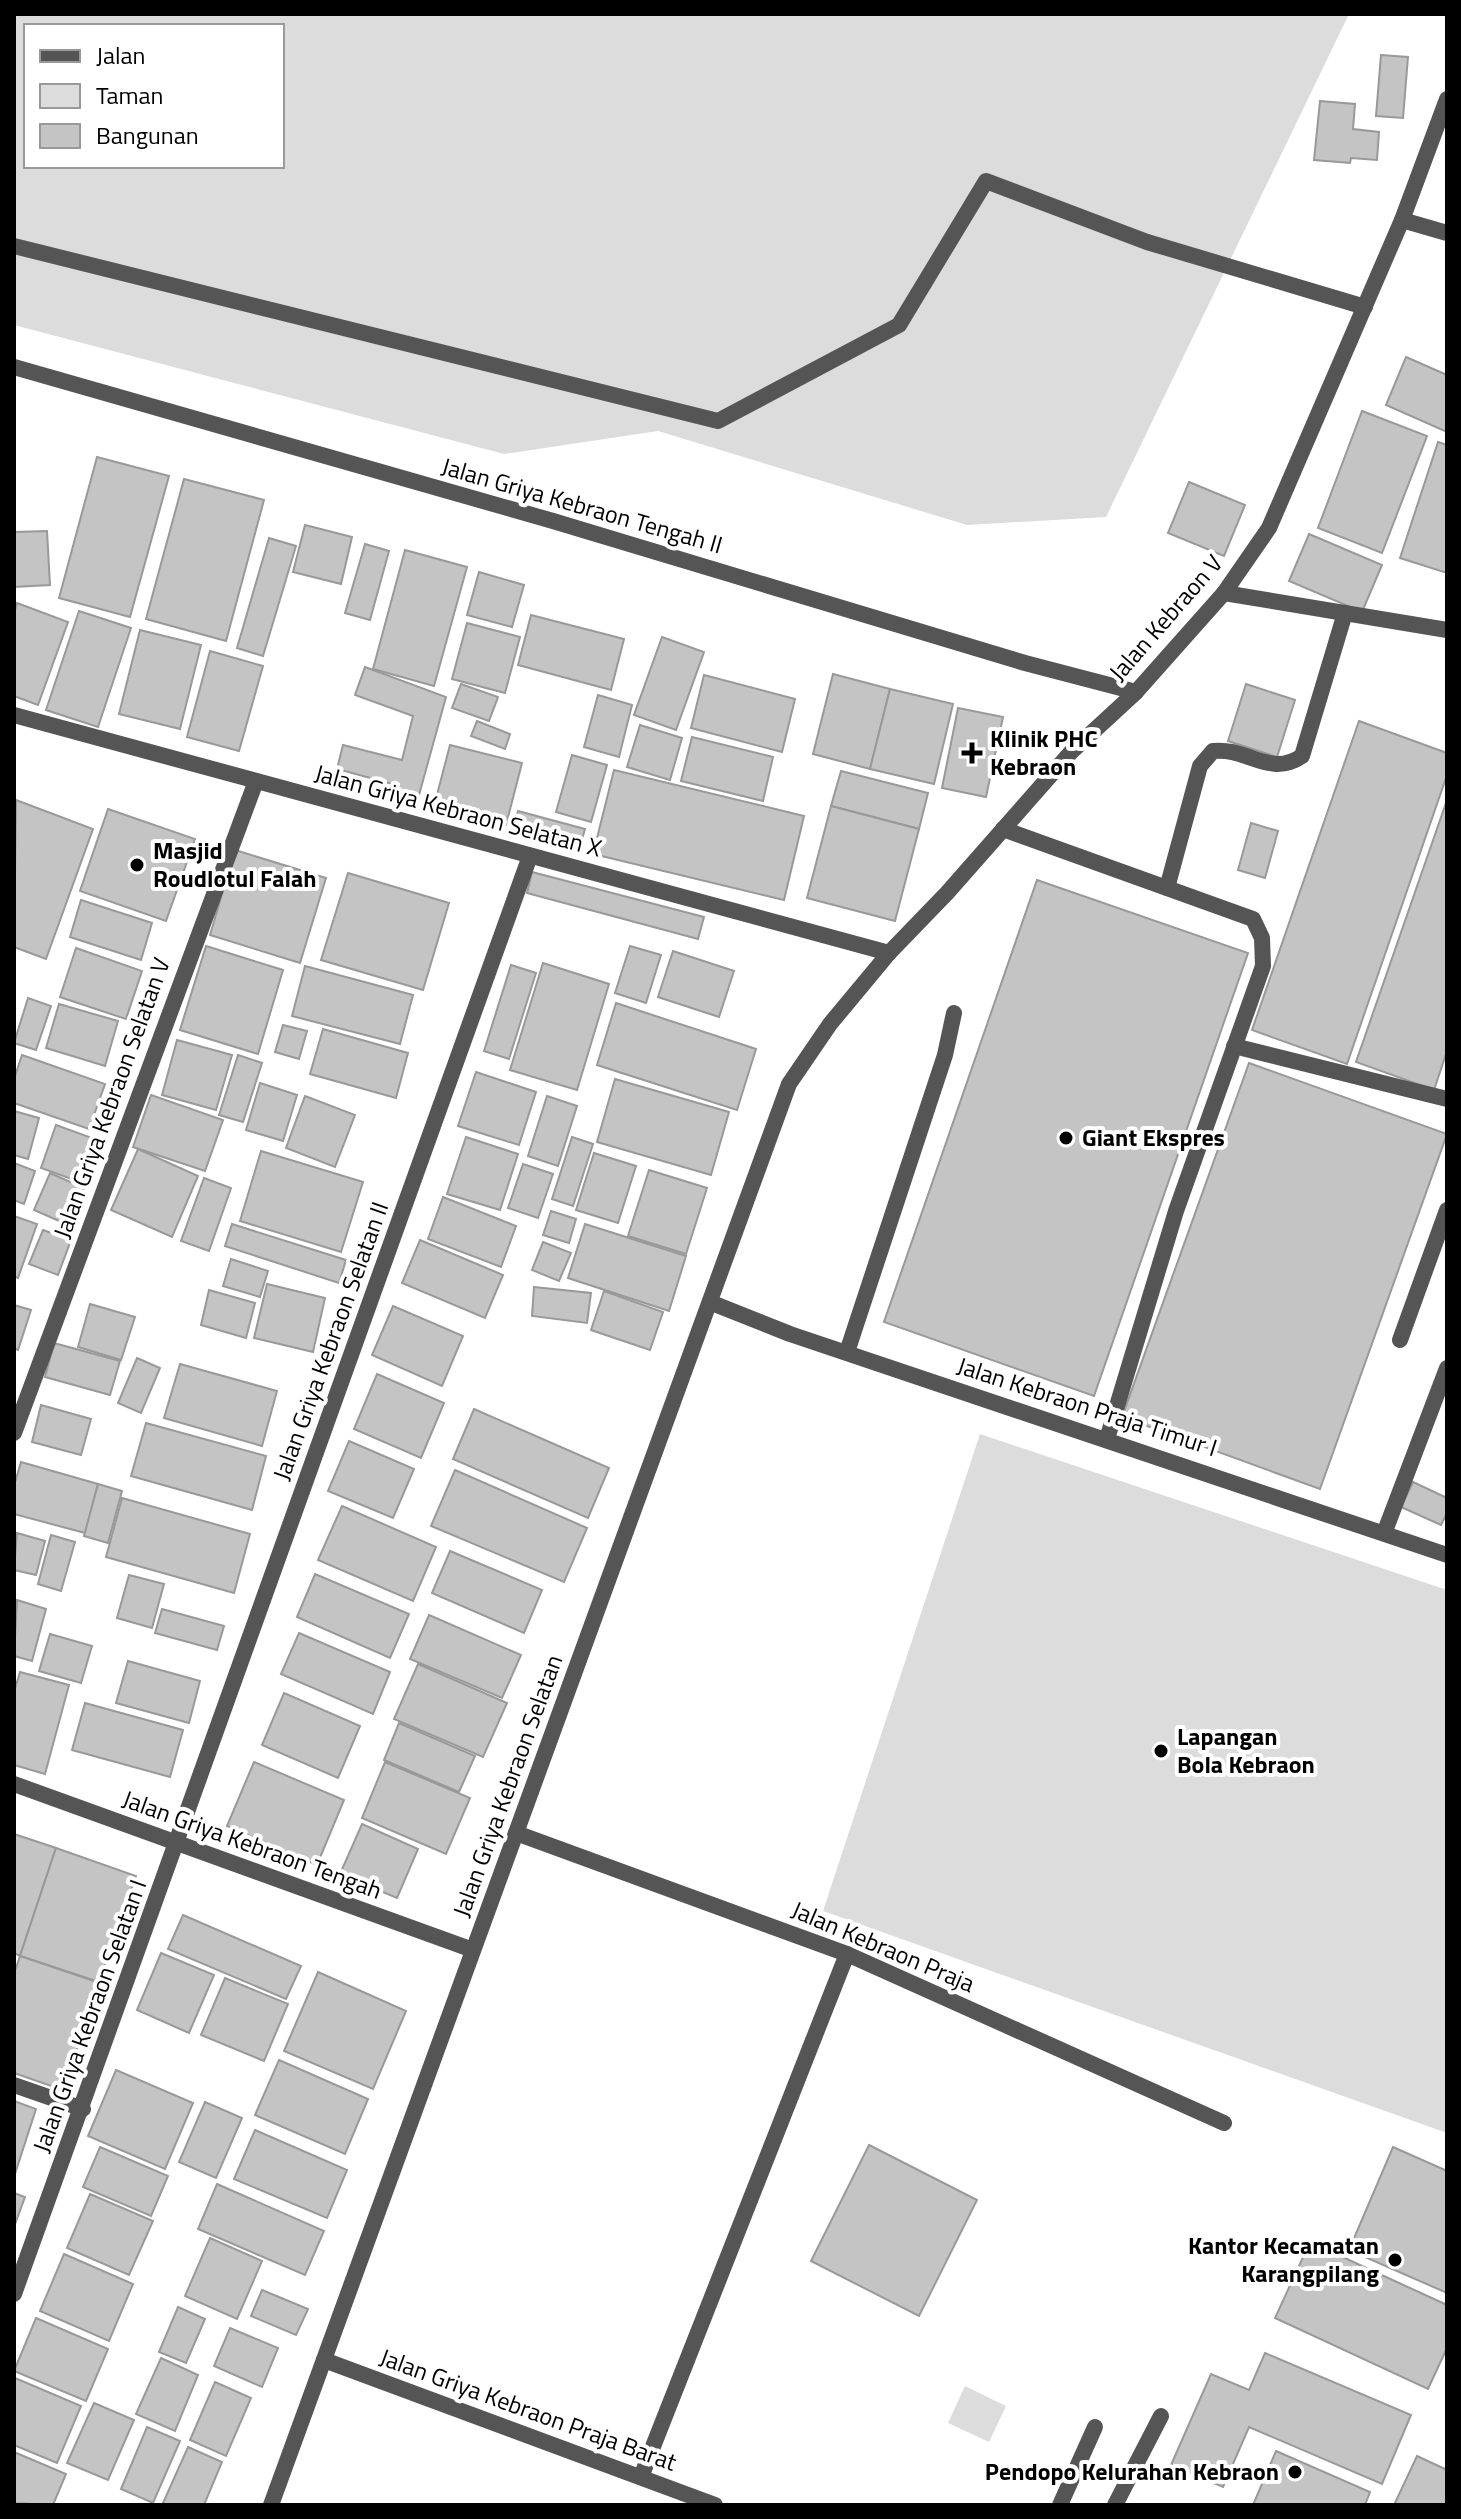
<svg xmlns="http://www.w3.org/2000/svg" width="1461" height="2519" font-family="'Titillium Web',sans-serif">
  <style>
    .green { fill: #dcdcdc; fill-rule: evenodd }
    .building { fill: #c4c4c4; stroke: #999; stroke-width: 2 }
    .lines { fill: none; stroke-linecap: round; stroke-linejoin: round }
    .service { stroke: #555; stroke-width: 16 }
    .minor { stroke: #555; stroke-width: 16 }
    .poi-dot { fill: #000; stroke: #fff; stroke-width: 3 }
    .labels { text-anchor: middle; stroke-width: 8; stroke-linejoin: round; paint-order: stroke }
    .street-label { font-size: 24px; fill: #000; stroke: #fff }
    .poi-label { font-size: 24px; font-weight: bold; fill: #000; stroke: #fff; text-anchor: start }
  </style>
  <rect width="100%" height="100%" fill="#fff"/>
  <g class="green">
    <path d="M14,14H1349L1106,517L967,525L658,431L504,454L14,325ZM26,26H282V166H26Z"/>
    <path d="M980,1434L1447,1590V2133L823,1911Z"/>
    <path d="M965,2386L1006,2406L989,2442L948,2423Z"/>
  </g>
  <g class="building">
    <path d="M1381,55L1408,57L1403,118L1376,116Z"/>
    <path d="M1320,101L1355,104L1353,129L1379,132L1377,160L1351,158L1350,163L1314,160Z"/>
    <path d="M1406,357L1447,375V432L1386,405Z"/>
    <path d="M1362,411L1427,436L1382,553L1318,528Z"/>
    <path d="M1438,442L1447,445V573L1400,558Z"/>
    <path d="M97,457L169,476L130,617L59,598Z"/>
    <path d="M184,479L264,500L226,641L146,619Z"/>
    <path d="M1189,482L1245,505L1224,556L1168,533Z"/>
    <path d="M305,525L352,537L341,584L293,572Z"/>
    <path d="M47,531L50,585L14,587V532Z"/>
    <path d="M1309,534L1382,565L1362,612L1289,581Z"/>
    <path d="M269,538L296,546L263,656L237,648Z"/>
    <path d="M365,544L389,551L370,620L345,613Z"/>
    <path d="M405,550L467,567L434,686L373,669Z"/>
    <path d="M479,572L524,585L512,627L467,615Z"/>
    <path d="M17,603L68,622L38,705L14,696V613Z"/>
    <path d="M79,611L131,628L98,727L46,710Z"/>
    <path d="M531,615L624,639L611,690L518,665Z"/>
    <path d="M467,623L520,637L505,693L452,679Z"/>
    <path d="M140,630L201,645L180,729L119,714Z"/>
    <path d="M662,637L704,652L676,730L634,715Z"/>
    <path d="M210,651L263,666L239,751L187,737Z"/>
    <path d="M365,667L446,697L416,806L393,800L396,785L337,769L343,745L402,760L413,716L355,695Z"/>
    <path d="M833,674L890,689L870,769L813,754Z"/>
    <path d="M704,675L795,699L782,752L691,728Z"/>
    <path d="M461,684L498,697L489,721L452,708Z"/>
    <path d="M1246,684L1295,700L1277,757L1228,741Z"/>
    <path d="M890,689L953,704L934,784L870,769Z"/>
    <path d="M598,695L632,705L619,757L584,747Z"/>
    <path d="M958,708L1003,717L986,797L942,788Z"/>
    <path d="M477,721L510,734L505,749L471,736Z"/>
    <path d="M1359,721L1447,753V775L1347,1064L1252,1030Z"/>
    <path d="M640,725L682,738L670,780L627,767Z"/>
    <path d="M692,737L773,757L763,801L681,781Z"/>
    <path d="M450,745L522,763L506,825L434,806Z"/>
    <path d="M572,755L607,765L591,822L556,812Z"/>
    <path d="M614,770L804,816L784,900L593,854Z"/>
    <path d="M841,771L928,793L919,829L831,806Z"/>
    <path d="M16,800L93,829L46,959L14,947Z"/>
    <path d="M1447,800V1051L1434,1090L1356,1062Z"/>
    <path d="M831,806L919,829L895,921L807,898Z"/>
    <path d="M108,809L195,839L166,921L80,891Z"/>
    <path d="M518,811L585,829L579,850L512,833Z"/>
    <path d="M1251,823L1278,831L1265,878L1238,870Z"/>
    <path d="M235,850L326,878L300,963L210,935Z"/>
    <path d="M532,872L704,917L698,939L527,893Z"/>
    <path d="M348,873L449,903L423,990L321,960Z"/>
    <path d="M1037,880L1248,953L1094,1396L884,1322Z"/>
    <path d="M81,900L152,923L141,960L70,937Z"/>
    <path d="M206,946L283,970L258,1054L180,1030Z"/>
    <path d="M630,946L661,955L646,1003L615,993Z"/>
    <path d="M76,948L142,971L126,1019L60,997Z"/>
    <path d="M673,951L734,971L719,1017L658,997Z"/>
    <path d="M543,963L609,984L577,1090L510,1070Z"/>
    <path d="M511,965L536,973L509,1059L484,1051Z"/>
    <path d="M305,966L413,995L400,1044L292,1016Z"/>
    <path d="M28,998L51,1006L36,1050L14,1043Z"/>
    <path d="M616,1003L756,1049L737,1110L597,1065Z"/>
    <path d="M59,1004L118,1021L105,1066L46,1048Z"/>
    <path d="M283,1025L307,1031L299,1059L275,1052Z"/>
    <path d="M323,1029L408,1053L396,1098L310,1074Z"/>
    <path d="M177,1040L232,1055L216,1110L162,1095Z"/>
    <path d="M22,1055L105,1084L89,1129L14,1103V1079Z"/>
    <path d="M238,1055L262,1063L243,1122L219,1115Z"/>
    <path d="M1249,1063L1447,1134L1320,1489L1122,1417Z"/>
    <path d="M476,1072L536,1092L519,1145L458,1126Z"/>
    <path d="M615,1079L729,1112L711,1175L597,1142Z"/>
    <path d="M260,1083L297,1095L283,1141L246,1130Z"/>
    <path d="M151,1095L223,1120L205,1171L133,1147Z"/>
    <path d="M305,1096L355,1115L335,1167L286,1148Z"/>
    <path d="M547,1096L577,1106L558,1166L528,1156Z"/>
    <path d="M14,1111L39,1118L28,1159L14,1155Z"/>
    <path d="M56,1125L92,1138L77,1181L41,1168Z"/>
    <path d="M466,1137L518,1154L500,1210L447,1194Z"/>
    <path d="M572,1137L593,1144L573,1206L552,1199Z"/>
    <path d="M138,1149L198,1176L172,1237L111,1210Z"/>
    <path d="M261,1151L363,1182L341,1252L240,1221Z"/>
    <path d="M594,1153L636,1166L618,1223L576,1210Z"/>
    <path d="M14,1163L35,1171L24,1204L14,1200Z"/>
    <path d="M523,1164L553,1174L538,1218L508,1208Z"/>
    <path d="M649,1170L707,1188L686,1254L628,1236Z"/>
    <path d="M50,1173L84,1188L68,1225L34,1210Z"/>
    <path d="M204,1178L231,1188L209,1251L181,1241Z"/>
    <path d="M443,1197L516,1226L501,1267L428,1239Z"/>
    <path d="M551,1211L576,1219L569,1243L543,1235Z"/>
    <path d="M14,1216L37,1224L18,1278L14,1276Z"/>
    <path d="M232,1224L346,1260L339,1283L225,1246Z"/>
    <path d="M585,1224L686,1256L669,1311L568,1278Z"/>
    <path d="M43,1230L71,1240L58,1275L29,1264Z"/>
    <path d="M420,1240L503,1275L485,1318L402,1283Z"/>
    <path d="M543,1242L571,1253L559,1281L532,1270Z"/>
    <path d="M231,1259L268,1271L260,1297L223,1286Z"/>
    <path d="M267,1284L325,1298L313,1352L254,1338Z"/>
    <path d="M534,1287L591,1293L587,1323L532,1316Z"/>
    <path d="M209,1290L255,1303L246,1338L201,1325Z"/>
    <path d="M604,1291L663,1312L650,1350L591,1330Z"/>
    <path d="M90,1304L135,1317L121,1360L78,1347Z"/>
    <path d="M14,1305L31,1310L18,1350L14,1348Z"/>
    <path d="M393,1306L463,1336L442,1386L372,1355Z"/>
    <path d="M54,1343L120,1361L110,1395L45,1377Z"/>
    <path d="M137,1358L160,1368L141,1413L118,1403Z"/>
    <path d="M180,1364L277,1391L262,1446L164,1418Z"/>
    <path d="M377,1374L444,1403L421,1458L354,1429Z"/>
    <path d="M41,1405L91,1419L81,1455L32,1442Z"/>
    <path d="M474,1409L609,1468L588,1518L453,1459Z"/>
    <path d="M146,1423L266,1456L252,1510L131,1476Z"/>
    <path d="M349,1441L414,1469L393,1518L328,1491Z"/>
    <path d="M21,1462L98,1484L85,1533L14,1514V1486Z"/>
    <path d="M455,1470L587,1528L564,1582L431,1526Z"/>
    <path d="M1413,1482L1447,1498V1513L1441,1525L1401,1507Z"/>
    <path d="M98,1484L122,1491L108,1543L84,1536Z"/>
    <path d="M122,1498L250,1534L234,1593L106,1557Z"/>
    <path d="M342,1506L436,1547L413,1601L318,1560Z"/>
    <path d="M17,1533L45,1541L36,1575L14,1570Z"/>
    <path d="M51,1535L75,1542L61,1591L38,1584Z"/>
    <path d="M450,1551L542,1590L524,1633L432,1593Z"/>
    <path d="M315,1574L409,1614L390,1658L297,1617Z"/>
    <path d="M129,1575L164,1584L152,1628L117,1618Z"/>
    <path d="M17,1600L46,1609L32,1661L14,1656Z"/>
    <path d="M162,1609L224,1626L217,1650L155,1633Z"/>
    <path d="M429,1615L521,1655L502,1698L410,1659Z"/>
    <path d="M299,1633L390,1672L373,1714L281,1674Z"/>
    <path d="M50,1634L92,1646L81,1683L39,1671Z"/>
    <path d="M128,1661L200,1681L189,1723L116,1703Z"/>
    <path d="M418,1664L507,1703L483,1757L394,1719Z"/>
    <path d="M20,1672L69,1685L45,1774L14,1765V1692Z"/>
    <path d="M284,1693L360,1726L338,1778L262,1745Z"/>
    <path d="M85,1703L183,1730L170,1777L72,1750Z"/>
    <path d="M399,1723L475,1756L459,1792L384,1760Z"/>
    <path d="M254,1762L344,1800L317,1865L227,1826Z"/>
    <path d="M385,1762L470,1798L446,1854L362,1818Z"/>
    <path d="M362,1824L418,1849L397,1898L340,1874Z"/>
    <path d="M14,1834L56,1848L20,1956L14,1953Z"/>
    <path d="M56,1848L136,1876L99,1982L20,1956Z"/>
    <path d="M183,1915L301,1966L286,1999L168,1949Z"/>
    <path d="M161,1953L214,1975L189,2033L137,2010Z"/>
    <path d="M20,1956L100,1983L63,2090L14,2073V1974Z"/>
    <path d="M318,1972L406,2011L373,2089L284,2051Z"/>
    <path d="M225,1978L288,2004L264,2061L201,2035Z"/>
    <path d="M279,2060L368,2099L345,2154L255,2115Z"/>
    <path d="M116,2070L193,2103L165,2169L88,2136Z"/>
    <path d="M14,2101L36,2109L14,2177Z"/>
    <path d="M205,2102L242,2118L216,2178L179,2162Z"/>
    <path d="M255,2130L347,2170L327,2218L234,2179Z"/>
    <path d="M869,2145L977,2200L919,2316L811,2261Z"/>
    <path d="M100,2147L168,2176L151,2216L83,2187Z"/>
    <path d="M1393,2147L1447,2171V2293L1349,2250Z"/>
    <path d="M217,2184L324,2231L305,2275L198,2229Z"/>
    <path d="M14,2193L25,2197L14,2227Z"/>
    <path d="M90,2194L153,2221L129,2275L67,2248Z"/>
    <path d="M210,2238L262,2261L237,2319L185,2296Z"/>
    <path d="M1310,2242L1447,2305V2348L1428,2389L1275,2318Z"/>
    <path d="M64,2254L133,2284L109,2341L40,2311Z"/>
    <path d="M262,2290L308,2309L296,2335L251,2316Z"/>
    <path d="M178,2307L205,2319L186,2363L159,2352Z"/>
    <path d="M36,2318L108,2349L86,2401L14,2371Z"/>
    <path d="M230,2328L278,2348L262,2387L214,2366Z"/>
    <path d="M1265,2353L1411,2415L1382,2484L1249,2427L1223,2487L1171,2465L1211,2374L1249,2390Z"/>
    <path d="M161,2358L198,2375L175,2431L136,2414Z"/>
    <path d="M15,2378L81,2406L57,2463L14,2445Z"/>
    <path d="M215,2382L251,2398L226,2456L190,2440Z"/>
    <path d="M94,2403L134,2420L108,2480L67,2463Z"/>
    <path d="M147,2427L180,2441L153,2503L121,2489Z"/>
    <path d="M188,2447L222,2462L204,2505H167L163,2503Z"/>
    <path d="M1276,2451L1370,2492L1365,2505H1253Z"/>
    <path d="M14,2452L66,2474L53,2505L14,2503Z"/>
    <path d="M1417,2456L1447,2470V2505H1394Z"/>
  </g>
  <g class="lines">
    <g class="service">
      <path d="M1003,829L1253,919L1262,938L1263,966L1176,1211L1107,1439"/>
      <path d="M1167,888L1200,766L1213,751C1247,747 1270,778 1302,756L1345,613"/>
      <path d="M1234,1046L1447,1099"/>
      <path d="M1400,1340L1447,1210"/>
      <path d="M847,1352L945,1055L954,1013"/>
      <path d="M847,1954L1224,2123"/>
      <path d="M1115,2505L1161,2416"/>
    </g>
    <g class="minor">
      <path d="M1402,220L1447,233"/>
      <path d="M14,246L718,421L899,325L986,181L1147,242L1365,307"/>
      <path d="M14,367L553,521L1025,663L1136,692"/>
      <path d="M1224,593L1447,630"/>
      <path d="M14,715L889,953"/>
      <path d="M712,1303L790,1334L1447,1555"/>
      <path d="M14,1433L256,781"/>
      <path d="M1385,1531L1447,1368"/>
      <path d="M14,1784L473,1950"/>
      <path d="M516,1833L847,1954L641,2477"/>
      <path d="M14,2085L83,2109"/>
      <path d="M14,2294L530,856"/>
      <path d="M324,2360L715,2505"/>
      <path d="M271,2505L789,1084L830,1024L889,953L947,893L1072,751L1136,692L1224,593L1269,528L1402,220L1447,99"/>
      <path d="M1060,2505L1095,2427"/>
    </g>
  </g>
  <g class="poi-dot">
    <path d="M968 741h8v8h8v8h-8v8h-8v-8h-8v-8h8z"/>
    <circle cx="137" cy="865" r="8"/>
    <circle cx="1066" cy="1138" r="8"/>
    <circle cx="1161" cy="1751" r="8"/>
    <circle cx="1395" cy="2260" r="8"/>
    <circle cx="1295" cy="2472" r="8"/>
  </g>
  <g class="labels">
    <g class="street-label">
      <text transform="translate(582 506) rotate(16)" y="8">Jalan Griya Kebraon Tengah II</text>
      <text transform="translate(1166 618) rotate(-49)" y="8">Jalan Kebraon V</text>
      <text transform="translate(458 811) rotate(15)" y="8">Jalan Griya Kebraon Selatan X</text>
      <text transform="translate(112 1098) rotate(-70)" y="8">Jalan Griya Kebraon Selatan V</text>
      <text transform="translate(331 1341) rotate(-70)" y="8">Jalan Griya Kebraon Selatan II</text>
      <text transform="translate(1087 1407) rotate(18)" y="8">Jalan Kebraon Praja Timur I</text>
      <text transform="translate(508 1786) rotate(-70)" y="8">Jalan Griya Kebraon Selatan</text>
      <text transform="translate(252 1845) rotate(20)" y="8">Jalan Griya Kebraon Tengah</text>
      <text transform="translate(883 1947) rotate(23)" y="8">Jalan Kebraon Praja</text>
      <text transform="translate(90 2016) rotate(-70)" y="8">Jalan Griya Kebraon Selatan I</text>
      <text transform="translate(528 2410) rotate(20)" y="8">Jalan Griya Kebraon Praja Barat</text>
    </g>
    <g class="poi-label">
      <text x="990" y="747">Klinik PHC<tspan x="990" dy="28">Kebraon</tspan></text>
      <text x="153" y="859">Masjid<tspan x="153" dy="28">Roudlotul Falah</tspan></text>
      <text x="1082" y="1146">Giant Ekspres</text>
      <text x="1177" y="1745">Lapangan<tspan x="1177" dy="28">Bola Kebraon</tspan></text>
      <text x="1379" y="2254" text-anchor="end">Kantor Kecamatan<tspan x="1379" dy="28">Karangpilang</tspan></text>
      <text x="1279" y="2480" text-anchor="end">Pendopo Kelurahan Kebraon</text>
    </g>
  </g>
  <rect width="1461" height="2519" fill="none" stroke="#000000" stroke-width="32"/>
  <rect x="24" y="24" width="260" height="144" fill="#ffffff" stroke="#999999" stroke-width="2"/>
  <rect x="40" y="50" width="40" height="12" fill="#555555" stroke="#999999" stroke-width="2"/>
  <text x="96" y="64" font-size="24" fill="#000000">Jalan</text>
  <rect x="40" y="84" width="40" height="24" fill="#dcdcdc" stroke="#999999" stroke-width="2"/>
  <text x="96" y="104" font-size="24" fill="#000000">Taman</text>
  <rect x="40" y="124" width="40" height="24" fill="#c4c4c4" stroke="#999999" stroke-width="2"/>
  <text x="96" y="144" font-size="24" fill="#000000">Bangunan</text>
</svg>
